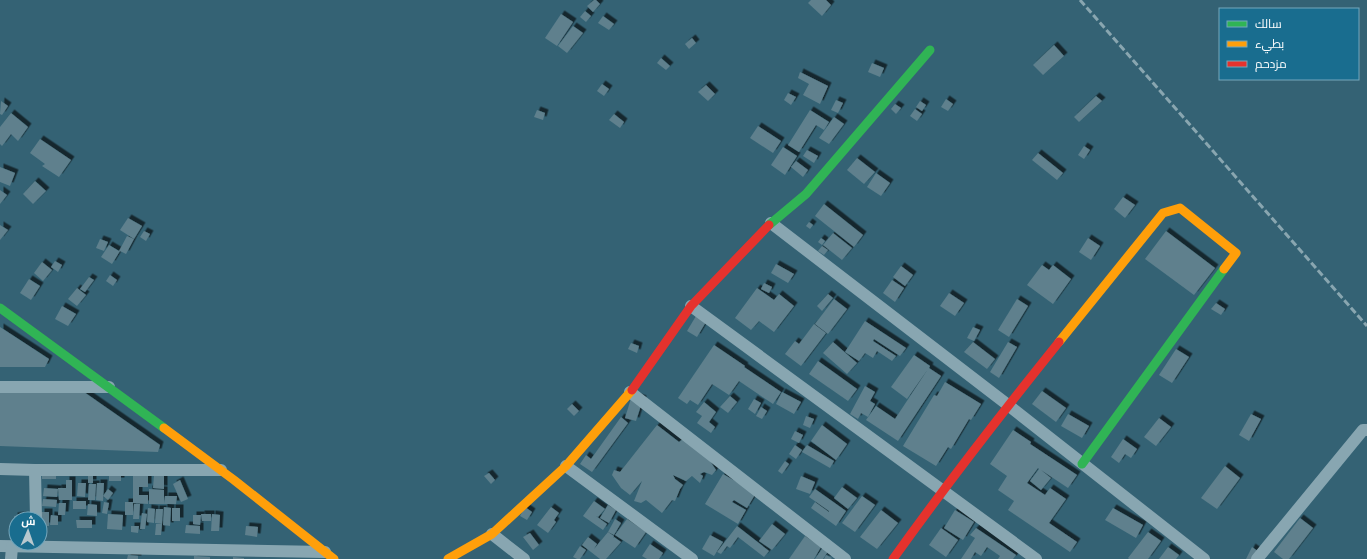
<svg xmlns="http://www.w3.org/2000/svg" width="1367" height="559" font-family="Raleway,Cairo,sans-serif">
  <style>
    .building { fill: #5e808d; filter: url(#shadow) }
    .lines { fill: none; stroke-linecap: round; stroke-linejoin: round }
    .street { stroke: #88a6b1; stroke-width: 12 }
    .fast { stroke: #30b455; stroke-width: 9 }
    .slow { stroke: #ff9f0a; stroke-width: 9 }
    .jam { stroke: #e5322d; stroke-width: 9 }
    .rail { stroke: #89a6b0; stroke-width: 3; stroke-dasharray: 7 3; stroke-linecap: butt }
  </style>
  <defs>
    <filter id="shadow"><feDropShadow dx="3.5" dy="-3.5" stdDeviation="0" flood-color="#0009"/></filter>
  </defs>
  <rect width="100%" height="100%" fill="#346274"/>
  <g class="building">
    <path d="M594,0H596L600,4L593,12L587,6Z"/>
    <path d="M811,0H826L831,5L822,16L808,3Z"/>
    <path d="M585,11L591,16L586,22L580,17Z"/>
    <path d="M561,14L573,22L557,46L545,38Z"/>
    <path d="M603,16L614,24L609,30L598,23Z"/>
    <path d="M573,26L583,33L567,53L558,46Z"/>
    <path d="M692,38L696,43L689,49L685,44Z"/>
    <path d="M1054,45L1064,56L1043,75L1033,65Z"/>
    <path d="M661,58L670,66L666,70L657,63Z"/>
    <path d="M872,63L884,68L880,77L868,72Z"/>
    <path d="M800,72L828,86L820,104L803,95L809,84L798,78Z"/>
    <path d="M602,84L609,89L604,96L597,91Z"/>
    <path d="M706,85L715,94L708,101L698,92Z"/>
    <path d="M788,93L796,97L791,105L784,100Z"/>
    <path d="M1096,96L1102,101L1079,122L1074,117Z"/>
    <path d="M946,99L953,104L948,111L941,107Z"/>
    <path d="M836,100L843,103L838,113L831,110Z"/>
    <path d="M1,101L8,106L2,115L0,114Z"/>
    <path d="M920,101L926,105L922,111L916,107Z"/>
    <path d="M895,104L901,108L896,114L891,109Z"/>
    <path d="M915,109L922,114L917,121L910,116Z"/>
    <path d="M537,110L545,113L543,120L534,117Z"/>
    <path d="M810,110L829,122L824,130L816,125L799,152L788,145Z"/>
    <path d="M11,113L28,127L18,141L11,134L2,146L0,144V127Z"/>
    <path d="M614,114L624,122L620,128L609,120Z"/>
    <path d="M834,117L844,124L829,144L819,138Z"/>
    <path d="M758,126L781,141L773,153L750,138Z"/>
    <path d="M40,139L71,160L59,177L42,166L45,164L30,153Z"/>
    <path d="M1084,146L1090,150L1084,159L1078,155Z"/>
    <path d="M783,147L797,156L785,175L771,165Z"/>
    <path d="M807,150L818,156L814,163L803,156Z"/>
    <path d="M1038,153L1063,173L1057,180L1032,160Z"/>
    <path d="M857,158L875,172L864,184L847,170Z"/>
    <path d="M796,161L808,170L803,177L791,167Z"/>
    <path d="M0,167L15,173L10,186L0,182Z"/>
    <path d="M876,173L890,183L881,196L867,187Z"/>
    <path d="M35,181L46,191L33,204L23,194Z"/>
    <path d="M0,190L7,195L0,204Z"/>
    <path d="M1123,197L1135,205L1125,218L1114,209Z"/>
    <path d="M824,204L863,235L854,247L815,216Z"/>
    <path d="M128,218L142,226L134,239L120,230Z"/>
    <path d="M809,222L813,225L810,229L806,226Z"/>
    <path d="M0,225L8,230L0,240Z"/>
    <path d="M144,231L150,234L146,241L140,237Z"/>
    <path d="M1166,231L1215,268L1194,295L1145,259Z"/>
    <path d="M833,233L852,248L842,260L823,245Z"/>
    <path d="M127,236L134,239L126,254L120,251L112,264L101,257L109,245L119,251Z"/>
    <path d="M821,238L825,241L822,245L818,242Z"/>
    <path d="M1088,238L1100,246L1091,260L1079,252Z"/>
    <path d="M100,239L108,242L104,251L96,248Z"/>
    <path d="M822,246L828,250L824,255L818,251Z"/>
    <path d="M55,261L62,265L58,272L51,267Z"/>
    <path d="M42,262L52,270L43,281L34,273Z"/>
    <path d="M776,264L794,274L788,283L771,273Z"/>
    <path d="M1042,265L1049,270L1053,265L1071,279L1053,304L1027,285Z"/>
    <path d="M901,266L913,275L905,286L893,277Z"/>
    <path d="M110,275L117,280L113,286L106,281Z"/>
    <path d="M89,277L94,280L85,292L80,289Z"/>
    <path d="M29,279L40,286L31,300L20,293Z"/>
    <path d="M892,280L904,288L895,302L883,293Z"/>
    <path d="M764,283L772,287L769,293L761,289Z"/>
    <path d="M77,288L86,295L77,306L68,299Z"/>
    <path d="M757,288L774,300L779,294L794,306L774,332L759,321L751,330L735,318Z"/>
    <path d="M949,293L964,303L955,316L940,306Z"/>
    <path d="M828,294L833,298L822,311L817,306Z"/>
    <path d="M834,299L847,309L828,334L815,324Z"/>
    <path d="M1017,299L1028,306L1009,337L998,330Z"/>
    <path d="M1216,303L1225,309L1221,315L1211,309Z"/>
    <path d="M62,306L76,314L68,326L55,319Z"/>
    <path d="M696,316L706,322L697,337L687,331Z"/>
    <path d="M865,321L906,348L900,356L874,339L873,341L896,356L892,361L877,351L873,358L865,353L859,361L845,352Z"/>
    <path d="M814,324L826,333L801,366L785,354L795,341L799,344Z"/>
    <path d="M0,327L49,359L45,367H0Z"/>
    <path d="M973,327L980,330L974,341L967,338Z"/>
    <path d="M833,342L857,363L847,374L823,353Z"/>
    <path d="M973,342L995,359L987,369L964,352Z"/>
    <path d="M1008,342L1017,347L999,378L990,372Z"/>
    <path d="M631,343L639,346L637,353L628,349Z"/>
    <path d="M714,345L745,366L744,367L781,392L773,404L739,381L729,395L712,384L698,405L690,400L687,404L678,398Z"/>
    <path d="M1176,349L1189,357L1172,383L1159,375Z"/>
    <path d="M914,355L930,366L929,368L941,376L898,441L866,420L876,406L895,419L928,369L907,399L891,387Z"/>
    <path d="M818,361L857,389L848,401L809,374Z"/>
    <path d="M945,382L981,404L971,420L969,419L951,449L948,447L936,466L903,446L934,395L937,396Z"/>
    <path d="M865,386L875,392L870,401L875,404L868,417L861,413L858,419L850,414Z"/>
    <path d="M0,390L84,392L160,445L158,452L0,446Z"/>
    <path d="M1042,391L1066,408L1056,422L1032,404Z"/>
    <path d="M782,392L801,402L794,414L776,404Z"/>
    <path d="M632,395L643,399L636,421L625,418Z"/>
    <path d="M730,396L737,402L728,413L720,407Z"/>
    <path d="M754,399L761,403L755,414L748,409Z"/>
    <path d="M704,402L716,412L709,422L715,427L711,433L697,423L702,416L696,412Z"/>
    <path d="M572,404L579,411L574,416L567,409Z"/>
    <path d="M761,407L767,411L762,419L756,416Z"/>
    <path d="M1068,414L1089,426L1082,438L1061,426Z"/>
    <path d="M1251,414L1261,419L1249,441L1239,435Z"/>
    <path d="M806,416L814,419L810,428L803,425Z"/>
    <path d="M621,417L628,423L592,472L580,464L586,455L591,459Z"/>
    <path d="M1159,418L1171,427L1156,446L1144,437Z"/>
    <path d="M657,425L679,442L683,439L708,458L716,470L712,475L704,472L700,474L703,476L700,483L692,476L686,481L673,475L675,479L683,485L680,489L675,501L672,500L662,513L646,500L641,503L634,501L642,481L630,495L621,488L612,475L614,470L620,472Z"/>
    <path d="M822,425L847,444L836,460L811,441Z"/>
    <path d="M1013,430L1031,442L1030,444L1077,475L1068,488L1041,470L1051,478L1041,490L1030,481L1039,469L1038,468L1027,483L1045,495L1050,488L1066,499L1049,523L1077,542L1070,552L1008,510L1014,501L998,490L1007,476L990,464Z"/>
    <path d="M795,431L803,435L799,443L791,439Z"/>
    <path d="M1123,439L1137,449L1131,458L1125,454L1119,463L1111,457Z"/>
    <path d="M795,445L802,450L796,459L789,454Z"/>
    <path d="M807,445L834,461L830,468L802,452Z"/>
    <path d="M785,461L789,464L782,474L778,471Z"/>
    <path d="M1225,466L1240,478L1217,509L1201,498Z"/>
    <rect x="42" y="471" width="14" height="8"/>
    <rect x="88" y="473" width="5" height="10"/>
    <rect x="109" y="473" width="12" height="8"/>
    <path d="M489,473L495,480L491,484L484,476Z"/>
    <path d="M133,474H148V487H139V495H148V504L133,503Z"/>
    <path d="M723,474L756,493L747,508L734,500L732,502L746,510L738,524L705,504Z"/>
    <path d="M154,475L164,476V489L153,488Z"/>
    <path d="M801,476L815,482L810,494L796,489Z"/>
    <path d="M66,480H72V500H59L58,488H66Z"/>
    <path d="M180,480L188,499L181,502L173,484Z"/>
    <path d="M78,483H86L85,497L77,496Z"/>
    <path d="M97,483H104L103,501L96,500Z"/>
    <path d="M89,484H96L95,500H88Z"/>
    <path d="M842,487L857,498L848,509L834,498Z"/>
    <path d="M44,488L58,489L57,497L43,496Z"/>
    <path d="M108,489L113,493L108,500L103,496Z"/>
    <path d="M149,489L164,490V504H149Z"/>
    <path d="M815,489L846,511L836,526L811,508L815,502L829,512V511L809,497Z"/>
    <path d="M165,496H177L176,504H164Z"/>
    <path d="M862,496L875,505L855,532L842,523Z"/>
    <path d="M43,499L57,500L56,507L42,506Z"/>
    <rect x="73" y="501" width="13" height="8"/>
    <path d="M594,501L605,509L598,517L596,516L607,524L603,530L583,516Z"/>
    <path d="M104,502L109,503L107,514L102,513Z"/>
    <rect x="125" y="502" width="8" height="13"/>
    <path d="M59,503H66L65,515H58Z"/>
    <path d="M88,504L97,505V516L87,515Z"/>
    <path d="M134,504H140L139,519H133Z"/>
    <path d="M608,505L616,510L609,523L600,518Z"/>
    <path d="M164,507L171,508L170,526L163,525Z"/>
    <path d="M525,507L532,512L527,520L520,516Z"/>
    <path d="M551,507L559,513L554,520L556,522L548,533L537,525Z"/>
    <path d="M148,508L155,509L154,523L147,522Z"/>
    <rect x="172" y="508" width="8" height="13"/>
    <path d="M1113,508L1143,525L1136,538L1105,520Z"/>
    <path d="M156,509H163L162,524L155,523Z"/>
    <path d="M881,510L898,523L877,549L860,537Z"/>
    <path d="M955,510L974,522L963,540L944,528Z"/>
    <rect x="41" y="512" width="8" height="14"/>
    <path d="M142,513L147,514L145,529H140Z"/>
    <path d="M108,514L123,515L122,530L107,529Z"/>
    <path d="M201,514H211V521H202Z"/>
    <path d="M212,514L220,515L219,531H211Z"/>
    <path d="M23,515V519H16L15,522L14,516Z"/>
    <path d="M51,515L58,516V525H50Z"/>
    <path d="M193,515H201L200,525L193,524Z"/>
    <path d="M1300,518L1313,528L1289,559H1283L1274,552Z"/>
    <path d="M615,519L621,523L614,535L608,532Z"/>
    <path d="M627,519L646,532L635,548L615,535Z"/>
    <path d="M76,520H92V528H77Z"/>
    <path d="M156,524H162L161,535H155Z"/>
    <path d="M772,524L785,534L772,550L759,541Z"/>
    <path d="M186,525L200,526V534L185,533Z"/>
    <path d="M131,526H139L138,533L131,532Z"/>
    <path d="M246,526L258,527L257,537L245,535Z"/>
    <path d="M737,526L769,551L764,557L738,537L730,548L727,546L721,554L717,552Z"/>
    <path d="M941,528L958,540L946,557L929,545Z"/>
    <path d="M976,528L1016,555L1013,559H998L1000,556L987,547L981,556L975,552L971,559H961L975,538L970,535Z"/>
    <path d="M608,532L614,536L613,538L614,537L621,542L606,559H600L582,545L588,537L597,544L594,549Z"/>
    <path d="M1148,532L1161,541L1148,559H1129L1128,558Z"/>
    <path d="M530,533L539,545L533,550L523,537Z"/>
    <path d="M710,535L723,542L714,556L702,549Z"/>
    <path d="M805,536L821,547L814,559H789Z"/>
    <path d="M650,544L663,553L659,559H647L642,556Z"/>
    <path d="M580,546L586,550L580,559H577L573,557Z"/>
    <path d="M824,546L829,550L823,559H815Z"/>
    <path d="M1168,547L1179,555L1176,559H1159Z"/>
    <path d="M1252,547L1259,552L1255,559H1246Z"/>
    <path d="M128,555L138,556V559H127Z"/>
    <path d="M826,555L832,558L831,559H824Z"/>
    <path d="M194,556L210,557V559H194Z"/>
    <path d="M233,557L244,558V559H233Z"/>
  </g>
  <g class="lines">
    <g class="street">
      <path d="M771,223L1008,405L1204,559"/>
      <path d="M691,306L1036,559"/>
      <path d="M0,387H109"/>
      <path d="M630,392L845,559"/>
      <path d="M566,466L692,559"/>
      <path d="M0,469L35,470H221"/>
      <path d="M35,470L36,519"/>
      <path d="M492,534L524,559"/>
      <path d="M0,546L325,552"/>
      <path d="M11,559L12,547"/>
      <path d="M1257,559L1363,430H1367"/>
    </g>
    <g class="fast">
      <path d="M769,225L806,194L930,50"/>
      <path d="M0,308L164,428"/>
      <path d="M1082,464L1224,269"/>
    </g>
    <g class="slow">
      <path d="M1059,342L1163,213L1180,208L1236,253L1224,269"/>
      <path d="M164,428L234,480L334,559"/>
      <path d="M448,559L492,534L566,466L632,390"/>
    </g>
    <g class="jam">
      <path d="M632,390L691,306L769,225"/>
      <path d="M893,559C946,485 1002,413 1059,342"/>
    </g>
    <path class="rail" d="M1080,0L1367,326"/>
  </g>
  <rect x="1219" y="8" width="140" height="72" fill="#196d8f" stroke="#75a7bc"/>
  <rect x="1227" y="21" width="20" height="6" fill="#30b455" stroke="#75a7bc"/>
  <text x="1255" y="28" font-size="12" fill="#ffffff">سالك</text>
  <rect x="1227" y="41" width="20" height="6" fill="#ff9f0a" stroke="#75a7bc"/>
  <text x="1255" y="48" font-size="12" fill="#ffffff">بطيء</text>
  <rect x="1227" y="61" width="20" height="6" fill="#e5322d" stroke="#75a7bc"/>
  <text x="1255" y="68" font-size="12" fill="#ffffff">مزدحم</text>
  <g transform="translate(28 531) rotate(2)"><circle r="19" fill="#196d8f" stroke="#75a7bc"/>
  <path d="M0-3L7 15L0 10L-7 15Z" fill="#b8c8ce"/>
  <text y="-6" font-size="11" font-weight="bold" text-anchor="middle" fill="#ffffff">ش</text>
  </g>
</svg>
